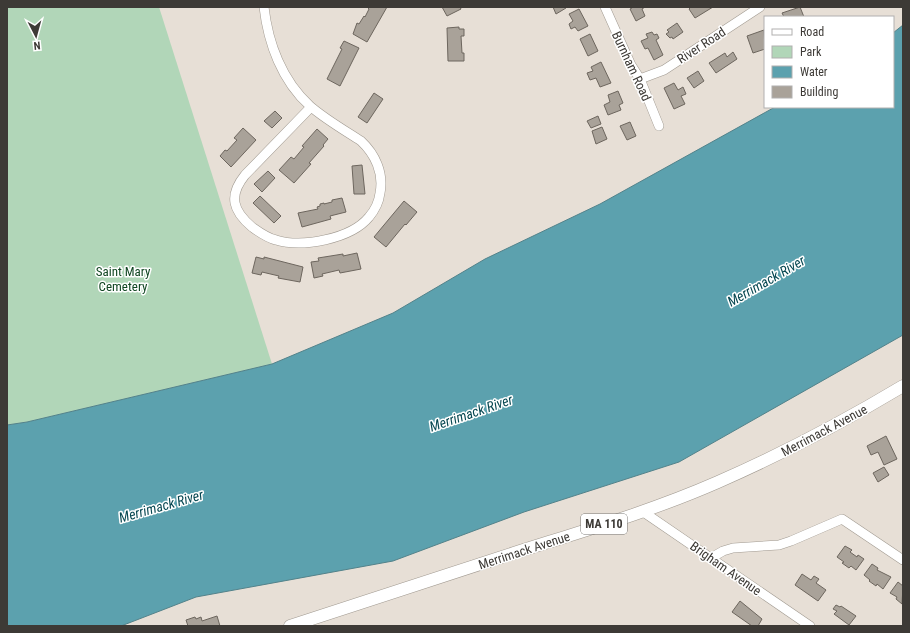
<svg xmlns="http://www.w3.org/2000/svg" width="910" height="633" font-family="'Roboto Condensed',sans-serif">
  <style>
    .green { fill: #b1d6b8 }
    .water { fill: #5ca1ae; stroke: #53828a }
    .building { fill: #a9a299; stroke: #6d665e }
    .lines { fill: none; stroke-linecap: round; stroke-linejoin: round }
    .minor-casing { stroke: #a19a91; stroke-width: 10 }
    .major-casing { stroke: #a19a91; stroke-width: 13 }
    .minor { stroke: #fff; stroke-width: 9 }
    .major { stroke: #fff; stroke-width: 12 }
    .labels { text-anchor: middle; stroke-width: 3; stroke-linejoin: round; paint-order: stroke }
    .shield { fill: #fff; stroke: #777572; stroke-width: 1 }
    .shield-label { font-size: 12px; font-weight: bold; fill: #3d3a36 }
    .street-label { font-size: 13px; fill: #3d3a36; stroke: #fff }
    .park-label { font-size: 13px; fill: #114622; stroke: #fff }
    .water-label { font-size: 14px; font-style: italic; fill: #064751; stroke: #fff }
  </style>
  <rect width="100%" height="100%" fill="#e7dfd6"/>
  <path class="green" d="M7,7H159L272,364L27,422L7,425Z"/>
  <path class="water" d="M903,25V335L679,462L524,512L393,561L196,597L121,626H7V425L27,422L272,364L393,313L485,259L600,204L775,107H893V33Z"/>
  <g class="building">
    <path d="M369,7H387L367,42L353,34L357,23L359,24L364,16L365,17L369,9L368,8Z"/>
    <path d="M442,7H460L461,9L447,16Z"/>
    <path d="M553,7H565L566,8L556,14Z"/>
    <path d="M631,7H645L642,9L645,16L636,21L630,9L632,8Z"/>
    <path d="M691,7H713L695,18L689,9Z"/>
    <path d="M800,7L804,17H784L782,13Z"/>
    <path d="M579,9L588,26L578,31L575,27L571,29L569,24L573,21L569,14Z"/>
    <path d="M677,23L683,32L673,39L672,37L670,38L666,34L669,32L667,30Z"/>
    <path d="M459,27V29H464V36H461L462,53H464V61H448L447,28Z"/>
    <path d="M764,30L765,49L753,53L747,36Z"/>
    <path d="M652,32L654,35L657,34L659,38L656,40L663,55L654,60L648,48L645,49L641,41L648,38L646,34Z"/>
    <path d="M590,34L598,51L588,56L580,39Z"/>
    <path d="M344,41L359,48L340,86L327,79L342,49L340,48Z"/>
    <path d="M733,52L737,59L716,73L709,63L725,53L727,57Z"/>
    <path d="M601,62L611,83L600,87L596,78L590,80L587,73L593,71L591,67Z"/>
    <path d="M698,71L704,81L694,88L687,78Z"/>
    <path d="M674,83L678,90L683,87L686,94L681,96L685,104L674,109L664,88Z"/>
    <path d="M618,91L623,103L619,105L621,110L608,115L604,105L610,102L608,95Z"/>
    <path d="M374,93L383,99L367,123L358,117Z"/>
    <path d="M275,111L282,118L272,128L264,121Z"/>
    <path d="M598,116L601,124L591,128L587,121Z"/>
    <path d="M630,122L636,136L627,140L620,126Z"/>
    <path d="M602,127L607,139L596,144L592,131Z"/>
    <path d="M243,128L256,140L231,167L220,156L225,150L227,151L237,140L234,138Z"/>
    <path d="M317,129L328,139L323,145L324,146L309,163L311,164L294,183L279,170L291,157L294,159L304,147L302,146Z"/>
    <path d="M362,165L365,194H354L352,166Z"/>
    <path d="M268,171L275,178L262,192L254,184Z"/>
    <path d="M260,196L281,216L274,223L253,203Z"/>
    <path d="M342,198L346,212L330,216L331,219L302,227L298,213L318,209L317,207L320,206V204L324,203V204L332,202V200Z"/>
    <path d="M404,201L417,212L406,225L405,224L386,247L374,237Z"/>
    <path d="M357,253L361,269L340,273L339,270L322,274L323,276L314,278L311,262L319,261L318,258L343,254V256Z"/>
    <path d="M256,257L264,259V257L303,267L300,282L278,278L279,276L262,272L261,275L252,273Z"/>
    <path d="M886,436L897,459L884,465L878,452L871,455L867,446Z"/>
    <path d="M884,467L889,475L878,482L873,473Z"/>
    <path d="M845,546L852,550L850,552L857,557L858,555L864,559L856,570L851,566L849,568L842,563L844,562L837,557Z"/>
    <path d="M872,564L878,568L877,570L891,577L883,589L877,584L876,586L869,581L870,580L864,575Z"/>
    <path d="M802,574L811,580L814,576L819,579L816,583L826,590L818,601L795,585Z"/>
    <path d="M898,582L903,586L902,604L896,599L897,597L890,593Z"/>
    <path d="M740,601L762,619L758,626H752L732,612Z"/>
    <path d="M836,605L840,607L841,606L856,616L849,625L834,614L837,611L833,609Z"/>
    <path d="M217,616L220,626H188L186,620L195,617L196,619L201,617L202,621Z"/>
  </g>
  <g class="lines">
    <g class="minor-casing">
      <g id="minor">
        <path d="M264,7C268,43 282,81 310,106C325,119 344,130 361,141C375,154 384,173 380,193C379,201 375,210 369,217C351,239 302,248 276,240C267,238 259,232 252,227C233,211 228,196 245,175L311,107"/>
        <path d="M605,7L631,65L640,79L659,126"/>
        <path d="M640,79L664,70L760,7"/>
        <path d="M642,511L810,626"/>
        <path d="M711,558L723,551L733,548L779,545L791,541L842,519L903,560"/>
      </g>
    </g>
    <g class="major-casing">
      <path id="major" d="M290,626C365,602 439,577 514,553C583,531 652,511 718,482C782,454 843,422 903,386"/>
    </g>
    <use href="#minor" class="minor"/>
    <use href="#major" class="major"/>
  </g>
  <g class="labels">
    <rect class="shield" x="581" y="514" width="46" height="20" rx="3"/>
    <g class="shield-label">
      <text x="604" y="528">MA 110</text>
    </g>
    <g class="street-label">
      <text transform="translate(701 45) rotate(-33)" y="5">River Road</text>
      <text transform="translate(632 66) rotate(65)" y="5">Burnham Road</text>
      <text transform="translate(824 430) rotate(-28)" y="5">Merrimack Avenue</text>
      <text transform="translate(524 550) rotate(-18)" y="5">Merrimack Avenue</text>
      <text transform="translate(726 568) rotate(35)" y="5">Brigham Avenue</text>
    </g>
    <g class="park-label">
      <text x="123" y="276">Saint Mary<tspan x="123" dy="15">Cemetery</tspan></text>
    </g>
    <g class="water-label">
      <text transform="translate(766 281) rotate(-30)" y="5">Merrimack River</text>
      <text transform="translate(471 413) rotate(-19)" y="5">Merrimack River</text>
      <text transform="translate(161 506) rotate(-16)" y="5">Merrimack River</text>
    </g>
  </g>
  <rect width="910" height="633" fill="none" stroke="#3d3a36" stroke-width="16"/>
  <rect x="764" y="16" width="130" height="92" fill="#ffffff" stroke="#b1b0af"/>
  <rect x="772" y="29" width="20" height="6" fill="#ffffff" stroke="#b1b0af"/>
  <text x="800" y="36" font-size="12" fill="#3d3a36">Road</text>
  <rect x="772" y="46" width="20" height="12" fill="#b1d6b8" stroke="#b1b0af"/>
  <text x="800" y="56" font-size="12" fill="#3d3a36">Park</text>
  <rect x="772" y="66" width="20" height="12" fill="#5ca1ae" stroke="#b1b0af"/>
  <text x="800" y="76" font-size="12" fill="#3d3a36">Water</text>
  <rect x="772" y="86" width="20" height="12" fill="#a9a299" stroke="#b1b0af"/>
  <text x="800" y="96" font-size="12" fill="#3d3a36">Building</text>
  <g transform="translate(36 36) rotate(174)" stroke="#ffffff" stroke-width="3" paint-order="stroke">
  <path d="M0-3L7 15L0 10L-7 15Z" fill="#3d3a36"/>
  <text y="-6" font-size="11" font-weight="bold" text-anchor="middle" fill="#3d3a36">N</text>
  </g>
</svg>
